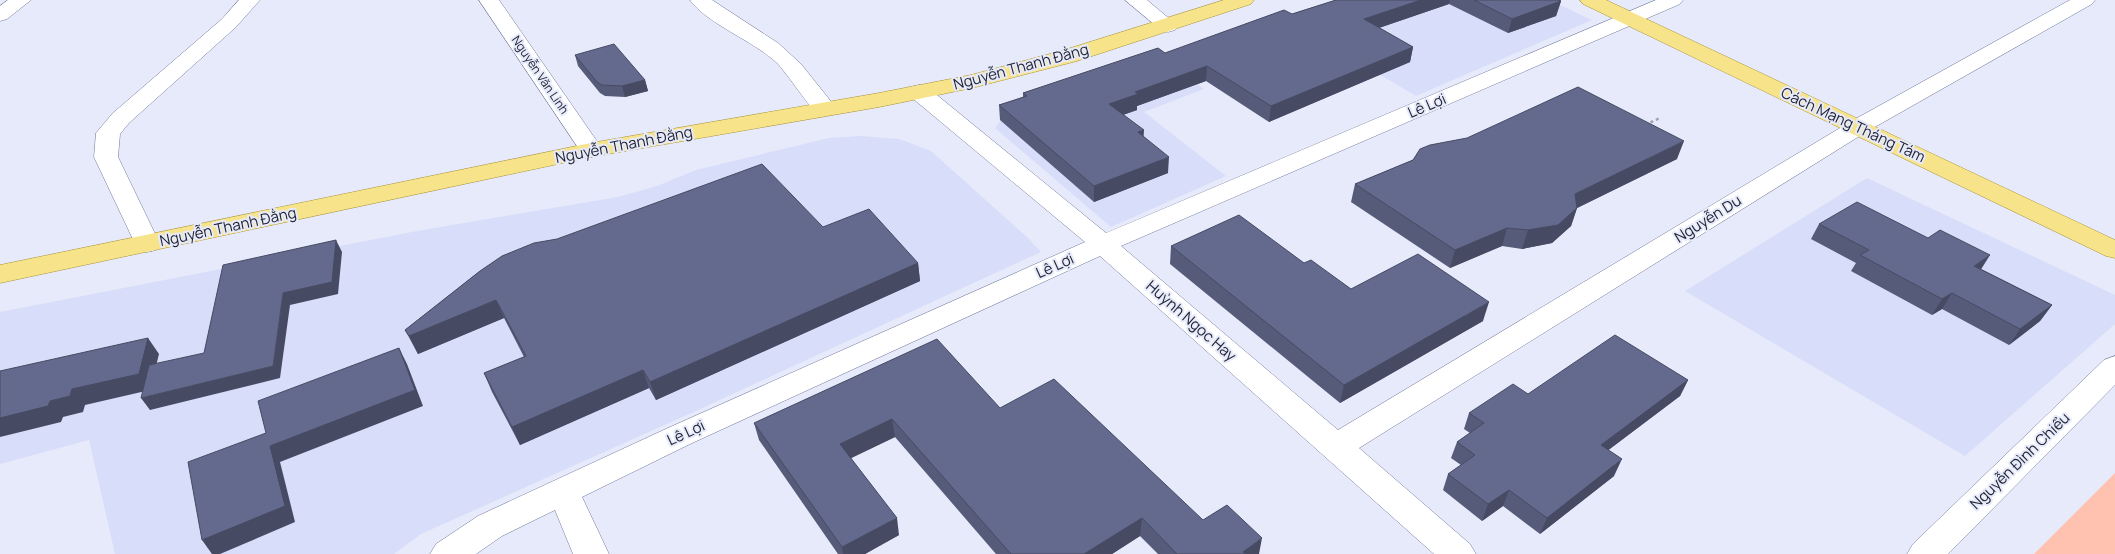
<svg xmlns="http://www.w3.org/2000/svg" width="2115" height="554" font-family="Manrope,sans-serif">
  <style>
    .built { fill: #d8def9 }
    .green { fill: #ffc2b1 }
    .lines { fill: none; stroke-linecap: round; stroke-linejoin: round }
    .minor-casing { stroke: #71789b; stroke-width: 1 }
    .major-casing { stroke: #a79236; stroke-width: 1 }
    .path { stroke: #9fa2b1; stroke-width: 2.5; stroke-dasharray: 3 3; stroke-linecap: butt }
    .minor { fill: #fff; fill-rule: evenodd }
    .major { fill: #f7e389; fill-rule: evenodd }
    .wall { fill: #565b79 }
    .shaded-wall { fill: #464a63 }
    .building { fill: #646a8d; stroke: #464a63 }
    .labels { text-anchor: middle; stroke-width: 4; stroke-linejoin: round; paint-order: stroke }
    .far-street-label { font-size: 12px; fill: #1d202e; stroke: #e7eafa }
    .street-label { font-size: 15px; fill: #1d202e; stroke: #e7eafa }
  </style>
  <rect width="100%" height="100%" fill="#e7eafa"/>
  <g class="built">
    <path d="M1340,0H1549L1592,20L1416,96L1287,20Z"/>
    <path d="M1163,59L1204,89L1144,112L1226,176L1111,227L995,128L1013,105Z"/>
    <path d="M861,136L899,139L931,151L1027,237L1041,252L698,410L421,534L394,554H115L89,440L0,464V312L417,231L618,197L657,186L696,170L829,138Z"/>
    <path d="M1867,178L2115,295V324L1965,456L1685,291Z"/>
  </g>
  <path class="green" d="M2115,473V554H2034Z"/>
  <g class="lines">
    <g class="minor-casing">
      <g id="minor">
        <path d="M8,0H31L7,19L0,21V6Z"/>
        <path d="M239,0H260L236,27L129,123L120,134L118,157L160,244L156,250L147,252L138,250L94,157L96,133L113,113L222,19Z"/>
        <path d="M479,0H499L603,150L599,155L591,157L583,155Z"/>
        <path d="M690,0H712L778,43L801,64L833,104L836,109L833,114C828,115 823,117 818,114C812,111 786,72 777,63C754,41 707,24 690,0Z"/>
        <path d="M1125,0H1147L1178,26L1175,30L1168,32L1161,30Z"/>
        <path d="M1656,0H1683L1680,4L1121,246L1338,430L1850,122L2070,0H2095L2092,4L1866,132L1359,448L1470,544L1476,554H1434L1100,256L690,444L582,497L609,554H573L555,510L502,536L476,554H430L436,544L478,516L668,428L1085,242L911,97L908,92L911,87L919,85L927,87L1106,233Z"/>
        <path d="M2115,356V385L1948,554H1907L1913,544L2104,360Z"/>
      </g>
    </g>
    <g class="major-casing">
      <g id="major">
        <path d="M1224,0H1254L1251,4L1077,61L972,88L879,107L591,157L0,283V265L591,143L879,93L971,75L1061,51Z"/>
        <path d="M1580,0H1606L2115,240V258L2106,256L1583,4Z"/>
      </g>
    </g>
    <path class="path" d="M1645,125L1660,118"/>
    <use href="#minor" class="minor"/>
    <use href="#major" class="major"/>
  </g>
  <g class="wall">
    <path d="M1336,0H1558L1561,1L1556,16L1508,33L1449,4L1379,28L1413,47L1410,62L1269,122L1206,81L1137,106V110L1123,115L1143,137L1168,173L1094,202L1000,120L999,105L1023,97V93L1165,53L1292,14Z"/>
    <path d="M575,55L645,80L648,91L625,97L605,96L600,93L578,66Z"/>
    <path d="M1677,159L1577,208L1571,226L1552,243L1522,249L1502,246L1450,268L1351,202L1355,184L1413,160Z"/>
    <path d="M1819,224L1981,269L2052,305L2040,321L2009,345L1942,309L1932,315L1851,271L1856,263L1811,239Z"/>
    <path d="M823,227L918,263L920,281L656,400L649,388L520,445L492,392L484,373L524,357L504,318L418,354L405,330L480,271Z"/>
    <path d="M1171,246L1304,263L1351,289L1483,321L1340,403L1170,264Z"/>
    <path d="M1688,380L1680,396L1608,450L1614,476L1540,534L1503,506L1482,521L1443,490L1448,474L1461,465L1451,458L1457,442L1470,433L1464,429L1469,413L1528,394Z"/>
    <path d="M1000,408L1203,520L1259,554H1158L1140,536L1112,554H996L895,437L851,458L899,535L865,554H838L759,440L754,423Z"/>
  </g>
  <g class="shaded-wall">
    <path d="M1421,0H1450L1449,4L1361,34L1364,19Z"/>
    <path d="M1561,1L1556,16L1508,33L1512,19Z"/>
    <path d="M1413,47L1410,62L1269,122L1271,106Z"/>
    <path d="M1207,66L1206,81L1137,106V110L1108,120L1109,104L1135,92Z"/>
    <path d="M645,80L648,91L625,97L622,86Z"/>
    <path d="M1144,130L1143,146L1138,132Z"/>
    <path d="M1684,141L1677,159L1577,208L1571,226L1552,243L1522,249L1528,230L1575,194Z"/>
    <path d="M1169,157L1168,173L1094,202V186Z"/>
    <path d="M1507,228L1502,246L1450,268L1455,250Z"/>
    <path d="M336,240L342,252L338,294L290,305L280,378L150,410L141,398L273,366L283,293Z"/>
    <path d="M1990,255L1980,271L1974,266Z"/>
    <path d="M918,263L920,281L656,400L650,382Z"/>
    <path d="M1952,293L1942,309L1932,315L1942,299Z"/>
    <path d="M496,300L504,318L418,354L409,336Z"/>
    <path d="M1489,302L1483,321L1340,403L1344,385Z"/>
    <path d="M2052,305L2040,321L2009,345L2020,329Z"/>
    <path d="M148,338L159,354L150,390L85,405L83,412L63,417L61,422L0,437V418L50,401Z"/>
    <path d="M399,348L407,364L423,406L280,462L295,522L220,554H212L202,540L270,446Z"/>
    <path d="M643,370L649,388L520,445L512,427Z"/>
    <path d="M1688,380L1680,396L1594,461L1601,445Z"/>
    <path d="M892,419L895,437L843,462L840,444Z"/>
    <path d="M1622,459L1614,476L1540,534L1547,518Z"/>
    <path d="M1509,490L1503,506L1482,521L1488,504Z"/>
    <path d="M897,518L899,535L865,554H843L842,547Z"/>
    <path d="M1142,518L1140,536L1112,554H1084Z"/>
    <path d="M1262,538L1259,554H1243V552Z"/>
  </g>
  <g class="building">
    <path d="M1336,0H1421L1364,19L1413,47L1271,106L1207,66L1135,92L1138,94L1109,104L1144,130L1138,132L1169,157L1094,186L999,105L1027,96L1023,93L1158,48L1165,53L1284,10L1292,14Z"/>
    <path d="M1474,0H1558L1561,1L1512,19Z"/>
    <path d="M614,44L645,80L622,86L602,85L597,82L575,55Z"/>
    <path d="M1578,87L1684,141L1575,194L1577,208L1558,225L1528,230L1507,228L1455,250L1355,184L1413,160L1420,149L1430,145L1467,138Z"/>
    <path d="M762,164L823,227L869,209L918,263L650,382L643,370L512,427L484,373L526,356L496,300L409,336L405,330L480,271L502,256L534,243L557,239Z"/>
    <path d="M1857,202L1928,238L1940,230L1990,255L1974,266L2052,305L2020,329L1952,293L1942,299L1860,255L1869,250L1819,224Z"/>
    <path d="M1239,215L1304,263L1311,260L1351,289L1418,254L1489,302L1344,385L1171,246Z"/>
    <path d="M336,240L332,282L283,293L273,366L141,398L149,365L204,353L223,265Z"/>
    <path d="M1615,335L1688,380L1601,445L1622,459L1547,518L1509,490L1488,504L1448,474L1475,455L1457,442L1484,423L1469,413L1513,384L1528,394Z"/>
    <path d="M148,338L139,374L72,389L70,396L50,401L48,406L0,418V371Z"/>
    <path d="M937,339L1000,408L1054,379L1203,520L1227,505L1262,538L1243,552L1246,554H1177L1142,518L1084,554H1011L892,419L840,444L897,518L842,547L754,423Z"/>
    <path d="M399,348L415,390L270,446L285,506L202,540L188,462L266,433L258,401Z"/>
  </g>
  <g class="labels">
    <g class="far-street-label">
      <text transform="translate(540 75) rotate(56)" y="4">Nguyễn Văn Linh</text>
    </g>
    <g class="street-label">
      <text transform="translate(1021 67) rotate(-15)" y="5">Nguyễn Thanh Đằng</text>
      <text transform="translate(1427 106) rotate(-23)" y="5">Lê Lợi</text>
      <text transform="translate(1853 125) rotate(25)" y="5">Cách Mạng Tháng Tám</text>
      <text transform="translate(624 145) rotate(-11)" y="5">Nguyễn Thanh Đằng</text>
      <text transform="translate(1708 219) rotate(-32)" y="5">Nguyễn Du</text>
      <text transform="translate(228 227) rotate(-12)" y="5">Nguyễn Thanh Đằng</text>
      <text transform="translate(1055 266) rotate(-24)" y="5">Lê Lợi</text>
      <text transform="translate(1191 321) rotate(41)" y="5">Huỳnh Ngọc Hay</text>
      <text transform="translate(686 433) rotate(-25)" y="5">Lê Lợi</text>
      <text transform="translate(2020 461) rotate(-44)" y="5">Nguyễn Đình Chiểu</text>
    </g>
  </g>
</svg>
